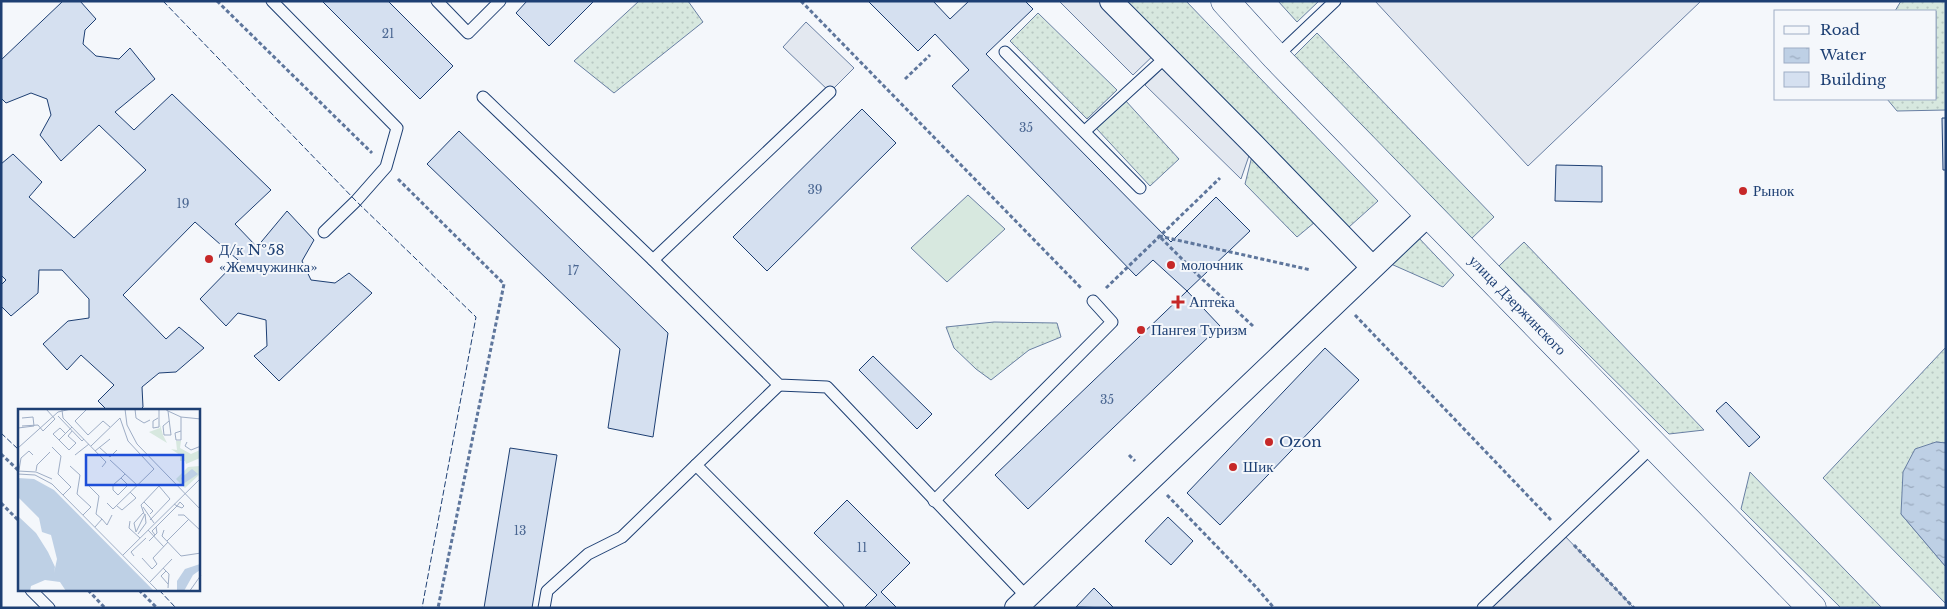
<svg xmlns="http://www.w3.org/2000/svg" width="1947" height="609" font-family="'Libre Baskerville',serif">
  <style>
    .grass { fill: url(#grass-dots); stroke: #687fa3 }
    .pitch { fill: #d7e8df; stroke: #687fa3 }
    .parking { fill: #e3e8f0; stroke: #687fa3 }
    .water { fill: url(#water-ripples); stroke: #687fa3 }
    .building { fill: #d5e0f0; stroke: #1d3f73 }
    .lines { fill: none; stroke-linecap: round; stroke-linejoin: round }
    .service-casing { stroke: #1d3f73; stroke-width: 13 }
    .minor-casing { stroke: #1d3f73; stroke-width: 24 }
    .tertiary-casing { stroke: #1d3f73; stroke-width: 29 }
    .path { stroke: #5e769c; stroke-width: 3; stroke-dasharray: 4 2.5; stroke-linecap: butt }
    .service { stroke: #f4f7fb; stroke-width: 11 }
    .minor { stroke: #f4f7fb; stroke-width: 22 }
    .tertiary { stroke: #f4f7fb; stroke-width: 28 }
    .fence { stroke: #1d3f73; stroke-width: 1; stroke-dasharray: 6 2.5; stroke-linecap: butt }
    .poi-dot { fill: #c62828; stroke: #f4f7fb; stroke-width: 2 }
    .labels { text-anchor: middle; stroke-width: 4; stroke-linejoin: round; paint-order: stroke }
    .number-label { font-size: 12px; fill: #4b6792 }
    .poi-label { font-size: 15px; fill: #1d3f73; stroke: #f4f7fb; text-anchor: start }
    .street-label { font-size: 15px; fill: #1d3f73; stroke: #f4f7fb }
    .inset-road { fill: none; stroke: #9eadc5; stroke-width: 1 }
    .view { fill: #1d4ed8; fill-opacity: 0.15; stroke: #1d4ed8; stroke-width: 2.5 }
    .inset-edge { fill: none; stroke: #1d3f73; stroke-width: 2.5 }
  </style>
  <defs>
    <pattern id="grass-dots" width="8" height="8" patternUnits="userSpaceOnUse" patternTransform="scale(1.25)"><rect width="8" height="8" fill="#d7e8df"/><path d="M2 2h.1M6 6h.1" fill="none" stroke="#b8c8c3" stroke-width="1.8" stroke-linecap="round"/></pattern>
    <pattern id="water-ripples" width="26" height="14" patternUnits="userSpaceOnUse" patternTransform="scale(1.25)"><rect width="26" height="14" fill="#bed0e5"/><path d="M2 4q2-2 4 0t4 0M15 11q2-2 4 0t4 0" fill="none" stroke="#9aaabe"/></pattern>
  </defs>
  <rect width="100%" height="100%" fill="#f4f7fb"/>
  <g class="grass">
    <path d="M639,1H688L703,22L614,93L574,61Z"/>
    <path d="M1127,1H1186L1378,201L1349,227Z"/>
    <path d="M1278,1H1319L1297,22Z"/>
    <path d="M1901,1H1946V110L1897,111L1887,99H1936V11H1895Z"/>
    <path d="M1038,13L1117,90L1087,119L1010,41Z"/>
    <path d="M1317,33L1494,217L1470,240L1294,56Z"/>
    <path d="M1125,100L1179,159L1150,186L1096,128Z"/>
    <path d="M1252,156L1315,222L1297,237L1245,184Z"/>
    <path d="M1417,236L1454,275L1443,287L1391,264Z"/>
    <path d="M1524,242L1704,430L1669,434L1499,266Z"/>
    <path d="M994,322L1057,323L1061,337L1029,350L991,380L976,369L954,348L946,327Z"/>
    <path d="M1946,347V443L1936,442L1901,514L1946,567V604L1823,478Z"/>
    <path d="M1750,472L1882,608H1841L1741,509Z"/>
  </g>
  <path class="pitch" d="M968,195L1005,229L947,282L911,248Z"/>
  <g class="parking">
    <path d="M1059,1H1111L1159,50L1133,75Z"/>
    <path d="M1375,1H1701L1528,166Z"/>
    <path d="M806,22L854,68L830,92L783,47Z"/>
    <path d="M1170,61L1253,144L1241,179L1145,85Z"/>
    <path d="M1562,533L1634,608H1483Z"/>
  </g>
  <path class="water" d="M1936,442L1946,443V567L1901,514L1903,472L1915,449Z"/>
  <g class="building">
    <path d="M63,1H80L96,19L85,30L83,44L96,56L119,59L130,48L155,79L115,112L134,130L172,94L271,190L235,224L257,247L287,211L314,240L302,261L311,280L335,283L349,273L372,293L279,381L254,356L267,346L266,320L238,313L226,326L200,299L238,260L195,222L123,295L166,339L179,327L204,348L176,372L159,373L142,387L143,407L140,410H107L98,401L114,385L81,355L67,370L43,344L68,321L89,318V299L62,270H39L38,293L11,316L1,306V285L6,280L1,275V164L13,154L42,182L29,197L74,238L146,170L99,125L61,161L40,135L51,115L47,99L31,93L6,103L1,98V60Z"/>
    <path d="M322,1H388L453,66L420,99Z"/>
    <path d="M527,1H594L549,46L516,13Z"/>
    <path d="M868,1H933L950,19L969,1H1025L1033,9L986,54L1023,92L1171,242L1216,197L1250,231L1187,291L1153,260L1136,276L952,86L969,70L935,34L918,51Z"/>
    <path d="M862,109L896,143L767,271L733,237Z"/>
    <path d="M1942,118H1946V170H1943Z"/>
    <path d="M459,131L668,333L653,437L608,428L620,349L427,164Z"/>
    <path d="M1556,165L1602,166V202L1555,201Z"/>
    <path d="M1187,291L1220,326L1028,509L995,475Z"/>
    <path d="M1325,348L1359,380L1220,525L1187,493Z"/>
    <path d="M873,356L932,414L917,429L859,370Z"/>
    <path d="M1726,402L1760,437L1749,447L1716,411Z"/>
    <path d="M510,448L557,455L532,608H484Z"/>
    <path d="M847,500L910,563L881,592L897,608H864L877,595L814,533Z"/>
    <path d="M1168,517L1193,541L1171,565L1145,541Z"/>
    <path d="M1094,588L1113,607L1112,608L1076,607Z"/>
  </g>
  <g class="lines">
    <g class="service-casing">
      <g id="service">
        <path d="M272,1L397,128L386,167L356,201L324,232"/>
        <path d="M437,1L468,33L500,1"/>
        <path d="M1005,52L1140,188"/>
        <path d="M1276,57L1335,1"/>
        <path d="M483,97L653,260L779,385L827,387L1027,597"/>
        <path d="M1085,131L1166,57"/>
        <path d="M653,260L830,92"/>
        <path d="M779,385L696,465L838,608"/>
        <path d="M934,501L1112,322L1093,301"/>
        <path d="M31,590L49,608"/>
        <path d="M544,608L547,591L588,554L622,537L696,465"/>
        <path d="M1483,608L1654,445"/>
      </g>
    </g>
    <g class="minor-casing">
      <g id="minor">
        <path d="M1111,1L1253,144L1372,267"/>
        <path d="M1016,608L1429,214"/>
      </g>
    </g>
    <g class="tertiary-casing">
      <g id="tertiary">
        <path id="s1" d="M1225,1L1276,57L1812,608"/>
      </g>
    </g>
    <g class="path">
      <path d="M217,1L372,153"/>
      <path d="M801,1L1082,289"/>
      <path d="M905,79L930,55"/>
      <path d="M398,179L504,284L438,608"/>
      <path d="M1106,288L1220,178"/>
      <path d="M1355,315L1551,520"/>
      <path d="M1253,326L1202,279L1159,236L1311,270"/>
      <path d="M1,454L19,471"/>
      <path d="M1129,455L1135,461"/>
      <path d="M1167,495L1256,587L1274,608"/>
      <path d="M1,503L19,521"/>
      <path d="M1574,545L1634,608"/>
      <path d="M88,590L105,608"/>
      <path d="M139,590L157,608"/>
    </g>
    <use href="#service" class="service"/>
    <use href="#minor" class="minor"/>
    <use href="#tertiary" class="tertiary"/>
    <g class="fence">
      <path d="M163,1L356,201L476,317L422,608"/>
      <path d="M1,433L19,450"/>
      <path d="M159,590L176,608"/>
    </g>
  </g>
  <g class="poi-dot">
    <circle cx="1743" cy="191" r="5"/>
    <circle cx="209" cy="259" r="5"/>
    <circle cx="1171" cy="265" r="5"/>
    <path d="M1175.5 294.5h5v5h5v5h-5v5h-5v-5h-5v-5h5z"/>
    <circle cx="1141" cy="330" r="5"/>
    <circle cx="1269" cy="442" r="5"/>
    <circle cx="1233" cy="467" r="5"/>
  </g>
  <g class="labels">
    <g class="number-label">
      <text x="388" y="38">21</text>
      <text x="1026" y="132">35</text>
      <text x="815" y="194">39</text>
      <text x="183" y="208">19</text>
      <text x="573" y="275">17</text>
      <text x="1107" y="404">35</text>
      <text x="520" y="535">13</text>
      <text x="862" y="552">11</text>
    </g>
    <g class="poi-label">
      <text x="1753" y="196">Рынок</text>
      <text x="219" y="255">Д/к №58<tspan x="219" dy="17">«Жемчужинка»</tspan></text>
      <text x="1181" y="270">молочник</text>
      <text x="1189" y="307">Аптека</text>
      <text x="1151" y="335">Пангея Туризм</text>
      <text x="1279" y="447">Ozon</text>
      <text x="1243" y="472">Шик</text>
    </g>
    <g class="street-label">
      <text dy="5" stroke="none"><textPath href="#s1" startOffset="422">улица Дзержинского</textPath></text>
    </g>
  </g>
  <g transform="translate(18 409)">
    <rect width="182" height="182" fill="#f4f7fb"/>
    <path d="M141,12L145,26L149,34L131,23L142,19ZM158,32H163L162,39L173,45L182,41V49L168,55L167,52H162V46L153,40L159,41ZM182,57V65L167,79L158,70L170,58Z" fill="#d7e8df"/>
    <path d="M174,60L180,65L165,75L163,69ZM0,69L16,70L36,81L136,182H48L42,173L27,171L13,177L12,182H0V107L18,124L30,143L37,158L36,164L39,150L33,126L24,123L21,109L0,88ZM182,155V161L175,166L166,182H159V172L167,160Z" fill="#bed0e5"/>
    <path class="inset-road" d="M69,0L57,12L70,26L85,12L92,18M107,0L109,16L119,35L183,101M117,0L118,9L126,14L132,11M147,0L150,2L153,26H146L145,17L151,12M44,1L45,9L88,53L84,58M150,2L163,8V31H158L157,24L163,22M40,7L64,32L66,30M163,8L183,10M140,9L135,12V19L141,18V0M4,17L20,16L25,22L37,10L28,0M0,19L16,17L15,8L4,9M48,25L42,19L35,25L41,31L54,18M41,31L51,41L58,34L50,27L54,22M169,33L167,37L173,41L183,37M73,37L102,9L110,32L136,60M34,38L43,47L40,65L53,78L45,86M81,38L92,48L99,41M0,39L40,3L53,0M77,42L92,30M57,46L71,35M92,51L119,76M52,57L62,66L59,85L73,98L65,106M1,61L3,49L11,42L15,46M0,62L18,63L34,70M18,62L19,56L32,43M0,65L17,66L34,75L141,183M103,69L95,76V81L100,86L110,76L103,69L107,65M69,75L81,87L78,105L84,110L77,118M126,93L135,102L132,105M89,94L95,100L136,60M99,97L104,101L118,89L112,83M125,98L136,114M126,105L123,96L141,77L152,90L132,111M160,106H166L183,122M84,110L89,116L94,106M112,112L111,119L122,129M130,121L146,138M146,121L144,127L163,147L183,144M118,123L127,105L128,114L120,125M118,123L116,114L125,104M137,126L134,122L159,97L162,93L166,97L164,99L159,97L156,95M131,132L139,124L138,118M149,132L171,110M105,146L183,69M116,147L113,143L128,129M124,149L134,160L139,155L135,149L150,133M145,159L151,165L150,179M148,162L143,167L150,175M132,173L154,150M171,183L183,166"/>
    <path class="view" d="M68,46H165V76H68Z"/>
    <rect width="182" height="182" class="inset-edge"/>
  </g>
  <rect width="1947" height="609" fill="none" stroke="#1d3f73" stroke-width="5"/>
  <rect x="1774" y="10" width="162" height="90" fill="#f4f7fb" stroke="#9eadc5"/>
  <rect x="1784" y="26" width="25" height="8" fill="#f4f7fb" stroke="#9eadc5"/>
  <text x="1820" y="35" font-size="15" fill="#1d3f73">Road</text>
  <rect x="1784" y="48" width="25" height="15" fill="url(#water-ripples)" stroke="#9eadc5"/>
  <text x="1820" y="60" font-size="15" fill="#1d3f73">Water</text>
  <rect x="1784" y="72" width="25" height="15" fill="#d5e0f0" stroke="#9eadc5"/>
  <text x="1820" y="85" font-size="15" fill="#1d3f73">Building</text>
</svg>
